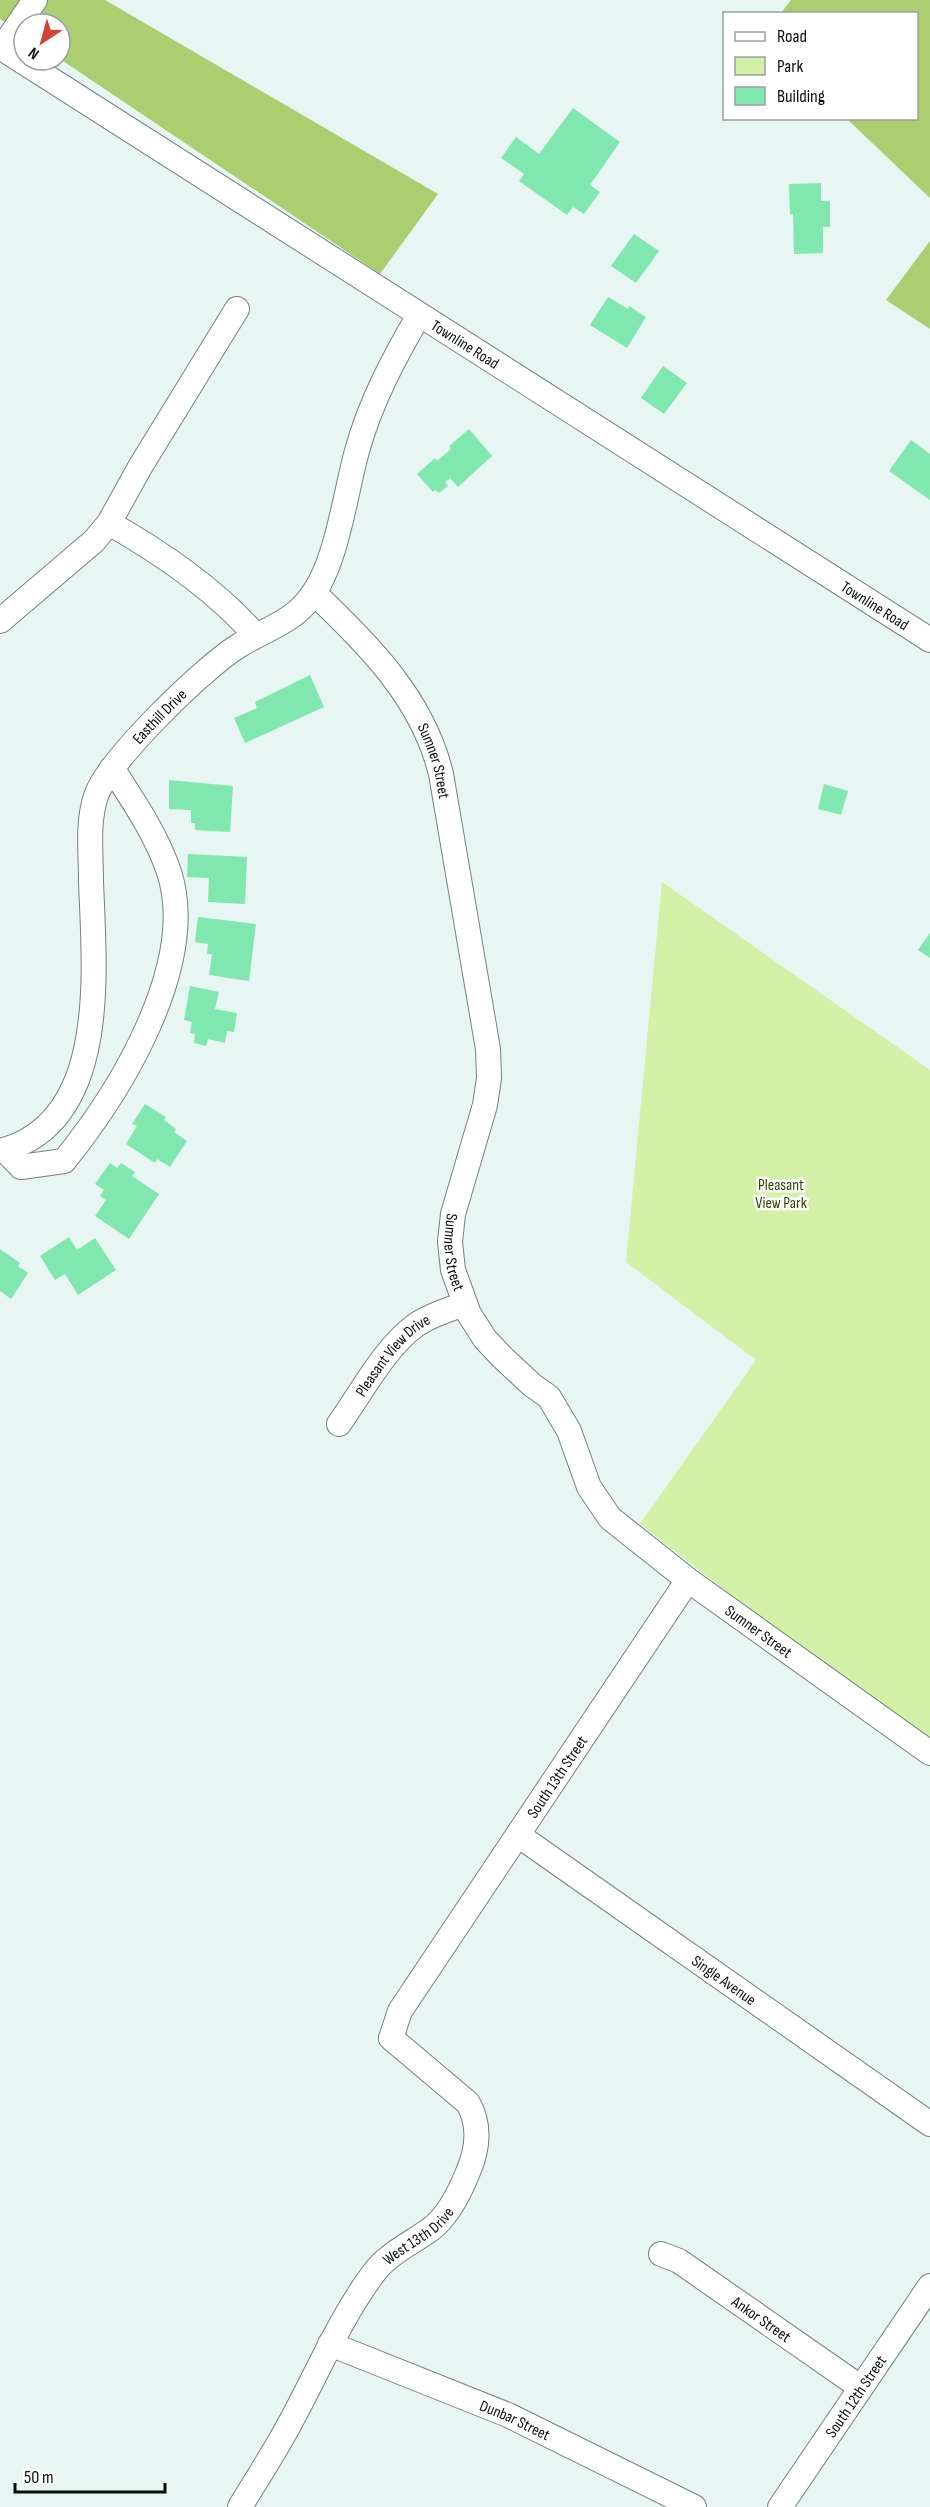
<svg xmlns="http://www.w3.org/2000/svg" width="930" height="2507" font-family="'Sofia Sans Condensed',sans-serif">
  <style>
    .green { fill: #d2f0a6 }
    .forest { fill: #abce70 }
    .building { fill: #80e8af }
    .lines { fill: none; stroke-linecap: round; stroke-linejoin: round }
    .minor-casing { stroke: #748180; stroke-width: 26 }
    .minor { stroke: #fff; stroke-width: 24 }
    .labels { text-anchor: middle; stroke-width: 5; stroke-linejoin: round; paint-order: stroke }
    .street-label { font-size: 16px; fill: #090e0d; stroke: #fff }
    .park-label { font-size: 16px; fill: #314500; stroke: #fff }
  </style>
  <rect width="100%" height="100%" fill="#e7f5f3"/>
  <path class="green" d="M662,882L930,1070V1738L750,1610L640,1524L756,1360L626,1262Z"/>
  <g class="forest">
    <path d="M0,0H105L438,194L380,274L60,59V24H24V35L0,19Z"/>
    <path d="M791,0H930V198L847,119L916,118V14L781,13Z"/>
    <path d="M930,241V329L886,300Z"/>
  </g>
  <g class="building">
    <path d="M573,108L620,142L590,185L600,192L584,214L573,207L567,215L519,181L524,174L501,158L516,137L539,154Z"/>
    <path d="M821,183V201H830V227H823V253L794,254L793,214H790L789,184Z"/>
    <path d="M634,234L659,251L636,283L611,266Z"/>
    <path d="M608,297L628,309L629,306L646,317L627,348L590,325Z"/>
    <path d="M663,366L687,383L664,414L641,398Z"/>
    <path d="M469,429L492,456L458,487L450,478L445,482L448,486L439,493L435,490L433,492L417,474L435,458L437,461L451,449L449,446Z"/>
    <path d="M911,440L930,454V500L889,471Z"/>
    <path d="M310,675L324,707L245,743L234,718L257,708L255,702Z"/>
    <path d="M169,780L233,786L230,832L195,830V823H191V810L169,809Z"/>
    <path d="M824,784L848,791L841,815L818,809Z"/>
    <path d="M188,854L247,857L245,904L208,902L209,878L187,877Z"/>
    <path d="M198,917L256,924L249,981L209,975L212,954H207L208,944L195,942Z"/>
    <path d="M930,933V958L918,950Z"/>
    <path d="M190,986L219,992L215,1009L237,1013L234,1032L227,1031L225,1043L208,1039L206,1046L194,1043L195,1034L190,1033L192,1022L184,1020Z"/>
    <path d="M145,1104L166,1117L164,1120L176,1129L174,1132L187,1141L170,1167L157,1159L155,1163L126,1144L137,1126L132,1124Z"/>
    <path d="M110,1163L117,1168L121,1163L135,1172L132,1176L159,1194L129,1239L95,1216L106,1200L100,1196L104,1190L95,1184Z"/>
    <path d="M69,1237L77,1250L95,1238L116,1270L78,1295L65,1274L55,1280L40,1256Z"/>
    <path d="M0,1249L20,1263L18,1266L28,1273L11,1299L0,1291Z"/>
  </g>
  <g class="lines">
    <g class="minor-casing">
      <g id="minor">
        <path id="s1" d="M0,47L930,640"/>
        <path d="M2,48L35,0"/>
        <path d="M109,523C162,553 216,590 256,636"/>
        <path id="s2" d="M314,593C368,644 423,699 441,774L488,1049L489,1078L485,1105L453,1214L450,1242L453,1270L469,1314L485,1339L502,1357L532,1385L549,1397L569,1431L589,1487L610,1518L688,1580L930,1753"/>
        <path d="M0,621L94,541L109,523L140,467L237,309"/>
        <path d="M5,1150L21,1167L64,1161C120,1092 199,964 169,872C156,834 134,802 112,768"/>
        <path id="s3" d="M0,1151C111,1123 94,968 91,881C91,853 87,823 96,796C108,760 206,665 240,645C264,630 293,622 310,598C337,564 345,494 357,451C370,403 394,358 419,315"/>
        <path id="s4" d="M339,1424C361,1393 385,1347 416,1325C430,1315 448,1310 464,1304"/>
        <path id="s5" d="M518,1835L930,2124"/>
        <path id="s6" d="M661,2254L679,2261L860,2387"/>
        <path id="s7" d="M330,2344L508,2415L694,2507"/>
        <path id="s8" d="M240,2507C256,2480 274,2453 289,2425C317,2374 339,2320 373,2274C387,2254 412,2243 431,2229C448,2216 460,2192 468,2172C478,2149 481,2126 468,2103L391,2038L400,2011L688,1580"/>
        <path id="s9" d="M780,2507L930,2286"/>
      </g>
    </g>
    <use href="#minor" class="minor"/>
  </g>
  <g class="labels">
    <g class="street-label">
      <text dy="6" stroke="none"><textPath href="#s1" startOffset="552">Townline Road</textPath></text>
      <text dy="6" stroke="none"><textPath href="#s1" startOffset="1038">Townline Road</textPath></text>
      <text dy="6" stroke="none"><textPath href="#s3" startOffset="498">Easthill Drive</textPath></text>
      <text dy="6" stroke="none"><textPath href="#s2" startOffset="210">Sumner Street</textPath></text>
      <text dy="6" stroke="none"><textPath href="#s2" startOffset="712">Sumner Street</textPath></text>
      <text dy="6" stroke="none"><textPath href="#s4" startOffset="88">Pleasant View Drive</textPath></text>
      <text dy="6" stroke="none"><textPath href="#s2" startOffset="1216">Sumner Street</textPath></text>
      <text dy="6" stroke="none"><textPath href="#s8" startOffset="894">South 13th Street</textPath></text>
      <text dy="6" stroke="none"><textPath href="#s5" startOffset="252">Single Avenue</textPath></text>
      <text dy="6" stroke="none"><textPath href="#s8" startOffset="328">West 13th Drive</textPath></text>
      <text dy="6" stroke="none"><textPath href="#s6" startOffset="120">Ankor Street</textPath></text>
      <text dy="6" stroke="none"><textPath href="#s9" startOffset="134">South 12th Street</textPath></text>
      <text dy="6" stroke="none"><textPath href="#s7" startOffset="200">Dunbar Street</textPath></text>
    </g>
    <g class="park-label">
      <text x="781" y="1190">Pleasant<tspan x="781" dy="18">View Park</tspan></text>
    </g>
  </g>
  <rect x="723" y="12" width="195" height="108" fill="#ffffff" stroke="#9d9f9e" stroke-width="1.5"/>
  <rect x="735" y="32" width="30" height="9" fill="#ffffff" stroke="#9d9f9e" stroke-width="1.5"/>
  <text x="777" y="42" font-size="18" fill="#090e0d">Road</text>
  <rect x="735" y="57" width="30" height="18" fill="#d2f0a6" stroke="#9d9f9e" stroke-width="1.5"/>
  <text x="777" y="72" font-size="18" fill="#090e0d">Park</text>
  <rect x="735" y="87" width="30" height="18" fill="#80e8af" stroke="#9d9f9e" stroke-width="1.5"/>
  <text x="777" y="102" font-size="18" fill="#090e0d">Building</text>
  <g transform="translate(42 42) rotate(216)"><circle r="28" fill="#ffffff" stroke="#9d9f9e" stroke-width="1.5"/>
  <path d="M0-4.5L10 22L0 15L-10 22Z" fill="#d14434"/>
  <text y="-9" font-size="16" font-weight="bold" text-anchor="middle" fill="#090e0d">N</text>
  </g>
  <path d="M15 2483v9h150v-9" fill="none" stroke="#090e0d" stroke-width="3"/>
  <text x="24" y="2483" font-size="18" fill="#090e0d" stroke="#ffffff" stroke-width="4.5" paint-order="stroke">50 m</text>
</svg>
